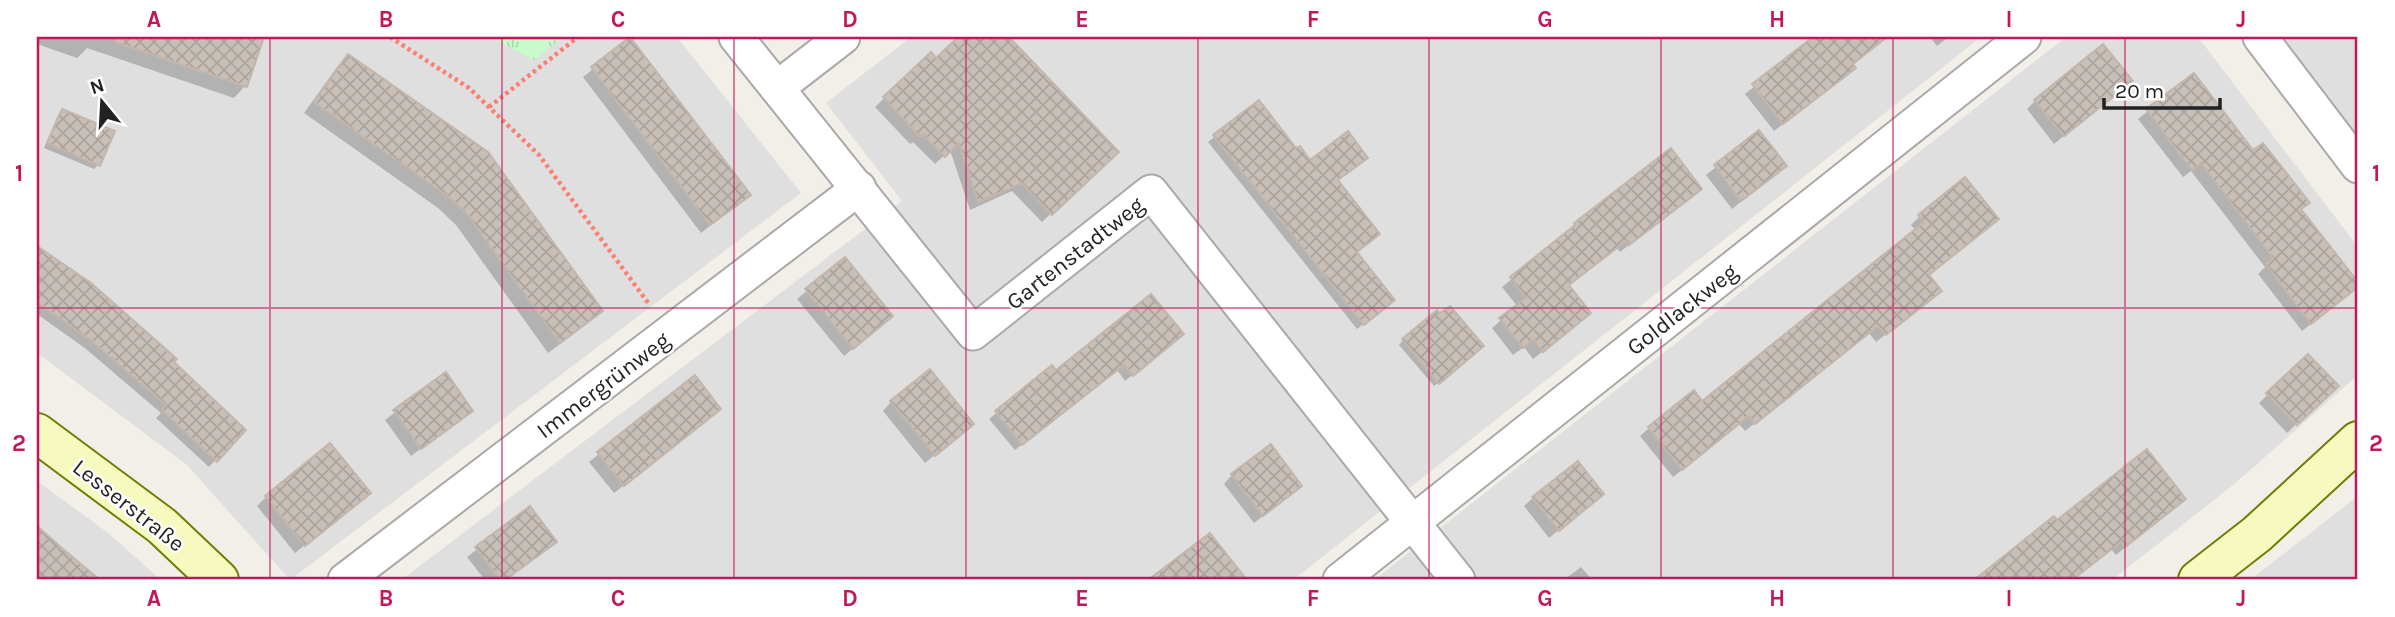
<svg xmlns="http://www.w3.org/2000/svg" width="2395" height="617" font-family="Karla,sans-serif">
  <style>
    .residential { fill: #e0dfdf }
    .park { fill: url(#park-tufts) }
    .shadow { fill: #0003 }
    .building { fill: url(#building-cross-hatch); stroke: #c4b6ab; stroke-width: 2 }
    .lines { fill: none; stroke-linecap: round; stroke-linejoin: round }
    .street-casing { stroke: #a9a9a9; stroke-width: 37 }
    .secondary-casing { stroke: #707d05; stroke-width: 42 }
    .path { stroke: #fa8072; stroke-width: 4.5; stroke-dasharray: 3.5 3.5; stroke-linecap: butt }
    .street { stroke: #fff; stroke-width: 33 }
    .secondary { stroke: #f7fabf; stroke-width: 38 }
    .grid { fill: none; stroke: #c2185b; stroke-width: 2; stroke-opacity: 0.55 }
    .labels { text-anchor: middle; stroke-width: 5; stroke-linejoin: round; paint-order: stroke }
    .street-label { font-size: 23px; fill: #222; stroke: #fff }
    .neatline { fill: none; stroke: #c2185b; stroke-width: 2.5 }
    .grid-label { font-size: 23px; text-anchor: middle; font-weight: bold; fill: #c2185b }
  </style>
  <defs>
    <pattern id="park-tufts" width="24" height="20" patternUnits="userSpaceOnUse" patternTransform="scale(1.75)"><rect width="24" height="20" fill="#c8facc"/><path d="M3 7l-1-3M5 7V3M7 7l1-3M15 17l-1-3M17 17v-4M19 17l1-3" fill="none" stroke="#acd6af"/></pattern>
    <pattern id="building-cross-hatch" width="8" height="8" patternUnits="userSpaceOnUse" patternTransform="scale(1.75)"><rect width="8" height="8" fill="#c7bfb8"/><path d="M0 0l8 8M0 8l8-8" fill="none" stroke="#aba49e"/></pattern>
  </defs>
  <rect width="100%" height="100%" fill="#f2efe9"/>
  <g class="residential">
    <path d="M37,37H677L801,193L290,580L186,464L37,353Z"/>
    <path d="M911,37H1981L1293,580H401L902,201L826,103Z"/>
    <path d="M2066,37H2198L2358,247V375L2232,486L2112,580H1374Z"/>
    <path d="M2282,37H2358V136Z"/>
    <path d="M37,481L107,532L161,580H37Z"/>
    <path d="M2358,496V580H2250Z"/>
  </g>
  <path class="park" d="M490,37H564L534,60Z"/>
  <g class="shadow">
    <path d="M37,37H262L245,86L234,98L87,48L77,58L37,44Z"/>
    <path d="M961,37H1006L1116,152L1042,222L1012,191L970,210L950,150L935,164L913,142L910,144L875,107L930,54L936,60Z"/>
    <path d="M1816,37H1868L1874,45L1851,65L1845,77L1774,131L1745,94Z"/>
    <path d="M1930,37H1949L1937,46Z"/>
    <path d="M631,39L748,195L701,233L583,77Z"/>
    <path d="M348,56L601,311L589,322L548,353L456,225L438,208L304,113L337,67Z"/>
    <path d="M2193,75L2358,286L2302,331L2258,274L2265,267L2191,171L2183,177L2138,119Z"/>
    <path d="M2131,81L2054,144L2027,109L2035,101Z"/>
    <path d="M1258,102L1296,151L1336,181L1355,252L1387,306L1357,329L1208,142Z"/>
    <path d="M62,111L98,165L94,169L44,148L58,115Z"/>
    <path d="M1759,133L1776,174L1732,209L1706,175Z"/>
    <path d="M1691,197L1620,252L1617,248L1567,286L1580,322L1533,359L1524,347L1513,355L1492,328L1517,306L1502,287L1567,234L1575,225Z"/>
    <path d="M1920,216L1988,228L1928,276L1931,299L1876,342L1869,333L1745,431L1739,424L1673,477L1640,436L1649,428L1702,403L1916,231L1911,225Z"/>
    <path d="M45,254L172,362L244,430L209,467L156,418L161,413L86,349L37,314V262Z"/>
    <path d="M845,259L882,325L844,356L797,299Z"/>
    <path d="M1176,340L1125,381L1117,370L1015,450L989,419L1052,368L1056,373Z"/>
    <path d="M1403,340L1478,350L1434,386L1399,345Z"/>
    <path d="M2308,356L2336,386L2287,433L2259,403Z"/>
    <path d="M445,375L471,411L411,456L385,420Z"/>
    <path d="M694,377L710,417L614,493L589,462Z"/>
    <path d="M891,402L972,424L925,463L883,411Z"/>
    <path d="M1232,475L1291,494L1254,523L1224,484Z"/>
    <path d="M1602,494L1549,538L1524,506L1533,498Z"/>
    <path d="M266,497L360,501L295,553L257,506Z"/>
    <path d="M2175,507L2116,555L2111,549L2072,580H1978L2057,522Z"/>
    <path d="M530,508L555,542L506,580H485L467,557Z"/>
    <path d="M37,528L97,580H37Z"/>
    <path d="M1581,567L1592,580H1564Z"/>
  </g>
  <g class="building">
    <path d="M116,37H264L247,87L115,42Z"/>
    <path d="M630,37L751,195L710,225L591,67Z"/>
    <path d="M958,37H1009L1119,152L1052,215L1022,183L978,202L959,143L945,157L923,134L920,137L883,97L931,52L936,58Z"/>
    <path d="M1813,37H1887L1853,64L1856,68L1783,124L1752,84Z"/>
    <path d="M2103,44L2133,81L2064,136L2034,100Z"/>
    <path d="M348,54L488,152L603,311L560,343L467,214L449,197L314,102Z"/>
    <path d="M2194,73L2253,150L2263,143L2310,203L2301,209L2358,282V287L2311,324L2266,264L2273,258L2201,163L2192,170L2146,109Z"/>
    <path d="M1259,100L1296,148L1300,146L1310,160L1348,131L1368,158L1338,180L1380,234L1357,252L1395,300L1364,325L1213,135Z"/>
    <path d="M62,109L115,131L100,166L47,143Z"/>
    <path d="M1759,130L1787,166L1741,201L1714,165Z"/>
    <path d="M1671,148L1702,189L1629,245L1626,241L1569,285L1591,313L1543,352L1533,339L1523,348L1499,318L1526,298L1510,277L1575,225L1574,223Z"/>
    <path d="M1965,177L1999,219L1929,275L1942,291L1886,335L1878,326L1755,424L1749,416L1682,470L1648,427L1694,390L1702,401L1924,222L1918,215Z"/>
    <path d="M37,246L91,283L177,359L174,362L246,430L217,462L162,410L166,405L93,342L37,302Z"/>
    <path d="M845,257L893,316L853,349L805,289Z"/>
    <path d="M1151,294L1184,334L1133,376L1124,365L1022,445L995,411L1052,365L1056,370Z"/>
    <path d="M1450,306L1484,346L1439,384L1402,339L1437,310L1440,313Z"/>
    <path d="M2308,354L2339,386L2297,425L2266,393Z"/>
    <path d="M930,369L974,424L935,456L890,401Z"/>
    <path d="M446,372L473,411L421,449L393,410Z"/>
    <path d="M695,375L721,409L624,486L597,452Z"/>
    <path d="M330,443L371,493L305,546L265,496Z"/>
    <path d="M1271,444L1302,486L1263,516L1231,474Z"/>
    <path d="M2147,449L2186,499L2125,547L2121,542L2072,580H1974L2054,516L2057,520Z"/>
    <path d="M1578,461L1604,494L1559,531L1532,497Z"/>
    <path d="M530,506L557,542L505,580H500L475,547Z"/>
    <path d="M37,526L63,549L100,580H37Z"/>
    <path d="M1210,533L1247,580H1148Z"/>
  </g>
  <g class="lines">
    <g class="street-casing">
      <g id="street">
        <path d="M736,37L973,333L1151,192L1458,580"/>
        <path d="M2260,37L2358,166"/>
        <path d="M777,88L843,37"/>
        <path d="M345,580L859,188"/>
        <path d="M1340,580L2024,37"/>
      </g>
    </g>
    <g class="secondary-casing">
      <g id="secondary">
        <path d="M37,433L162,526L219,580"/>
        <path d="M2198,580L2257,534L2358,441"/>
      </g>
    </g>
    <g class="path">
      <path d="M390,37L469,88L539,155L649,304"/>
      <path d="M489,107L578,37"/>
    </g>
    <use href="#street" class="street"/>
    <use href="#secondary" class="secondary"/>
  </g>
  <path class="grid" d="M270,37V580M502,37V580M734,37V580M966,37V580M1198,37V580M1429,37V580M1661,37V580M1893,37V580M2125,37V580M37,308H2358"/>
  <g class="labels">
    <g class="street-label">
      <text transform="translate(1075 253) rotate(-38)" y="8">Gartenstadtweg</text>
      <text transform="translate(1682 309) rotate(-38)" y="8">Goldlackweg</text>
      <text transform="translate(603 385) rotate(-37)" y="8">Immergrünweg</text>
      <text transform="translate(129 505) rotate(38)" y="8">Lesserstraße</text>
    </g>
  </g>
  <rect width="2395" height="617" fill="none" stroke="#ffffff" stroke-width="77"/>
  <g transform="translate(102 102) rotate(342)" stroke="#ffffff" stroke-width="5" paint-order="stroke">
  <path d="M0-5L12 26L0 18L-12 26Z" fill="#222222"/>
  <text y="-10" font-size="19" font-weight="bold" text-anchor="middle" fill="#222222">N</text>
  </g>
  <path d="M2104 98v10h116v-10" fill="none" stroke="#222222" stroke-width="3.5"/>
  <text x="2115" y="98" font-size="21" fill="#222222" stroke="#ffffff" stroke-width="5" paint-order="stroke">20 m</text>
  <rect x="38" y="38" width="2318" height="540" class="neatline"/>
  <g class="grid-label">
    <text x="154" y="27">A</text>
    <text x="386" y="27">B</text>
    <text x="618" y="27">C</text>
    <text x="850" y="27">D</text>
    <text x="1082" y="27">E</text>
    <text x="1313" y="27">F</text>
    <text x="1545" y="27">G</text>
    <text x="1777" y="27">H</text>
    <text x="2009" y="27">I</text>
    <text x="2241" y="27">J</text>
    <text x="19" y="181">1</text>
    <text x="2376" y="181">1</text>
    <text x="19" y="451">2</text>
    <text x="2376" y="451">2</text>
    <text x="154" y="606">A</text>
    <text x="386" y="606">B</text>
    <text x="618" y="606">C</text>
    <text x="850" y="606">D</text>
    <text x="1082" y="606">E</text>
    <text x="1313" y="606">F</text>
    <text x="1545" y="606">G</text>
    <text x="1777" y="606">H</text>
    <text x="2009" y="606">I</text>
    <text x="2241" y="606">J</text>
  </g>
</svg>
